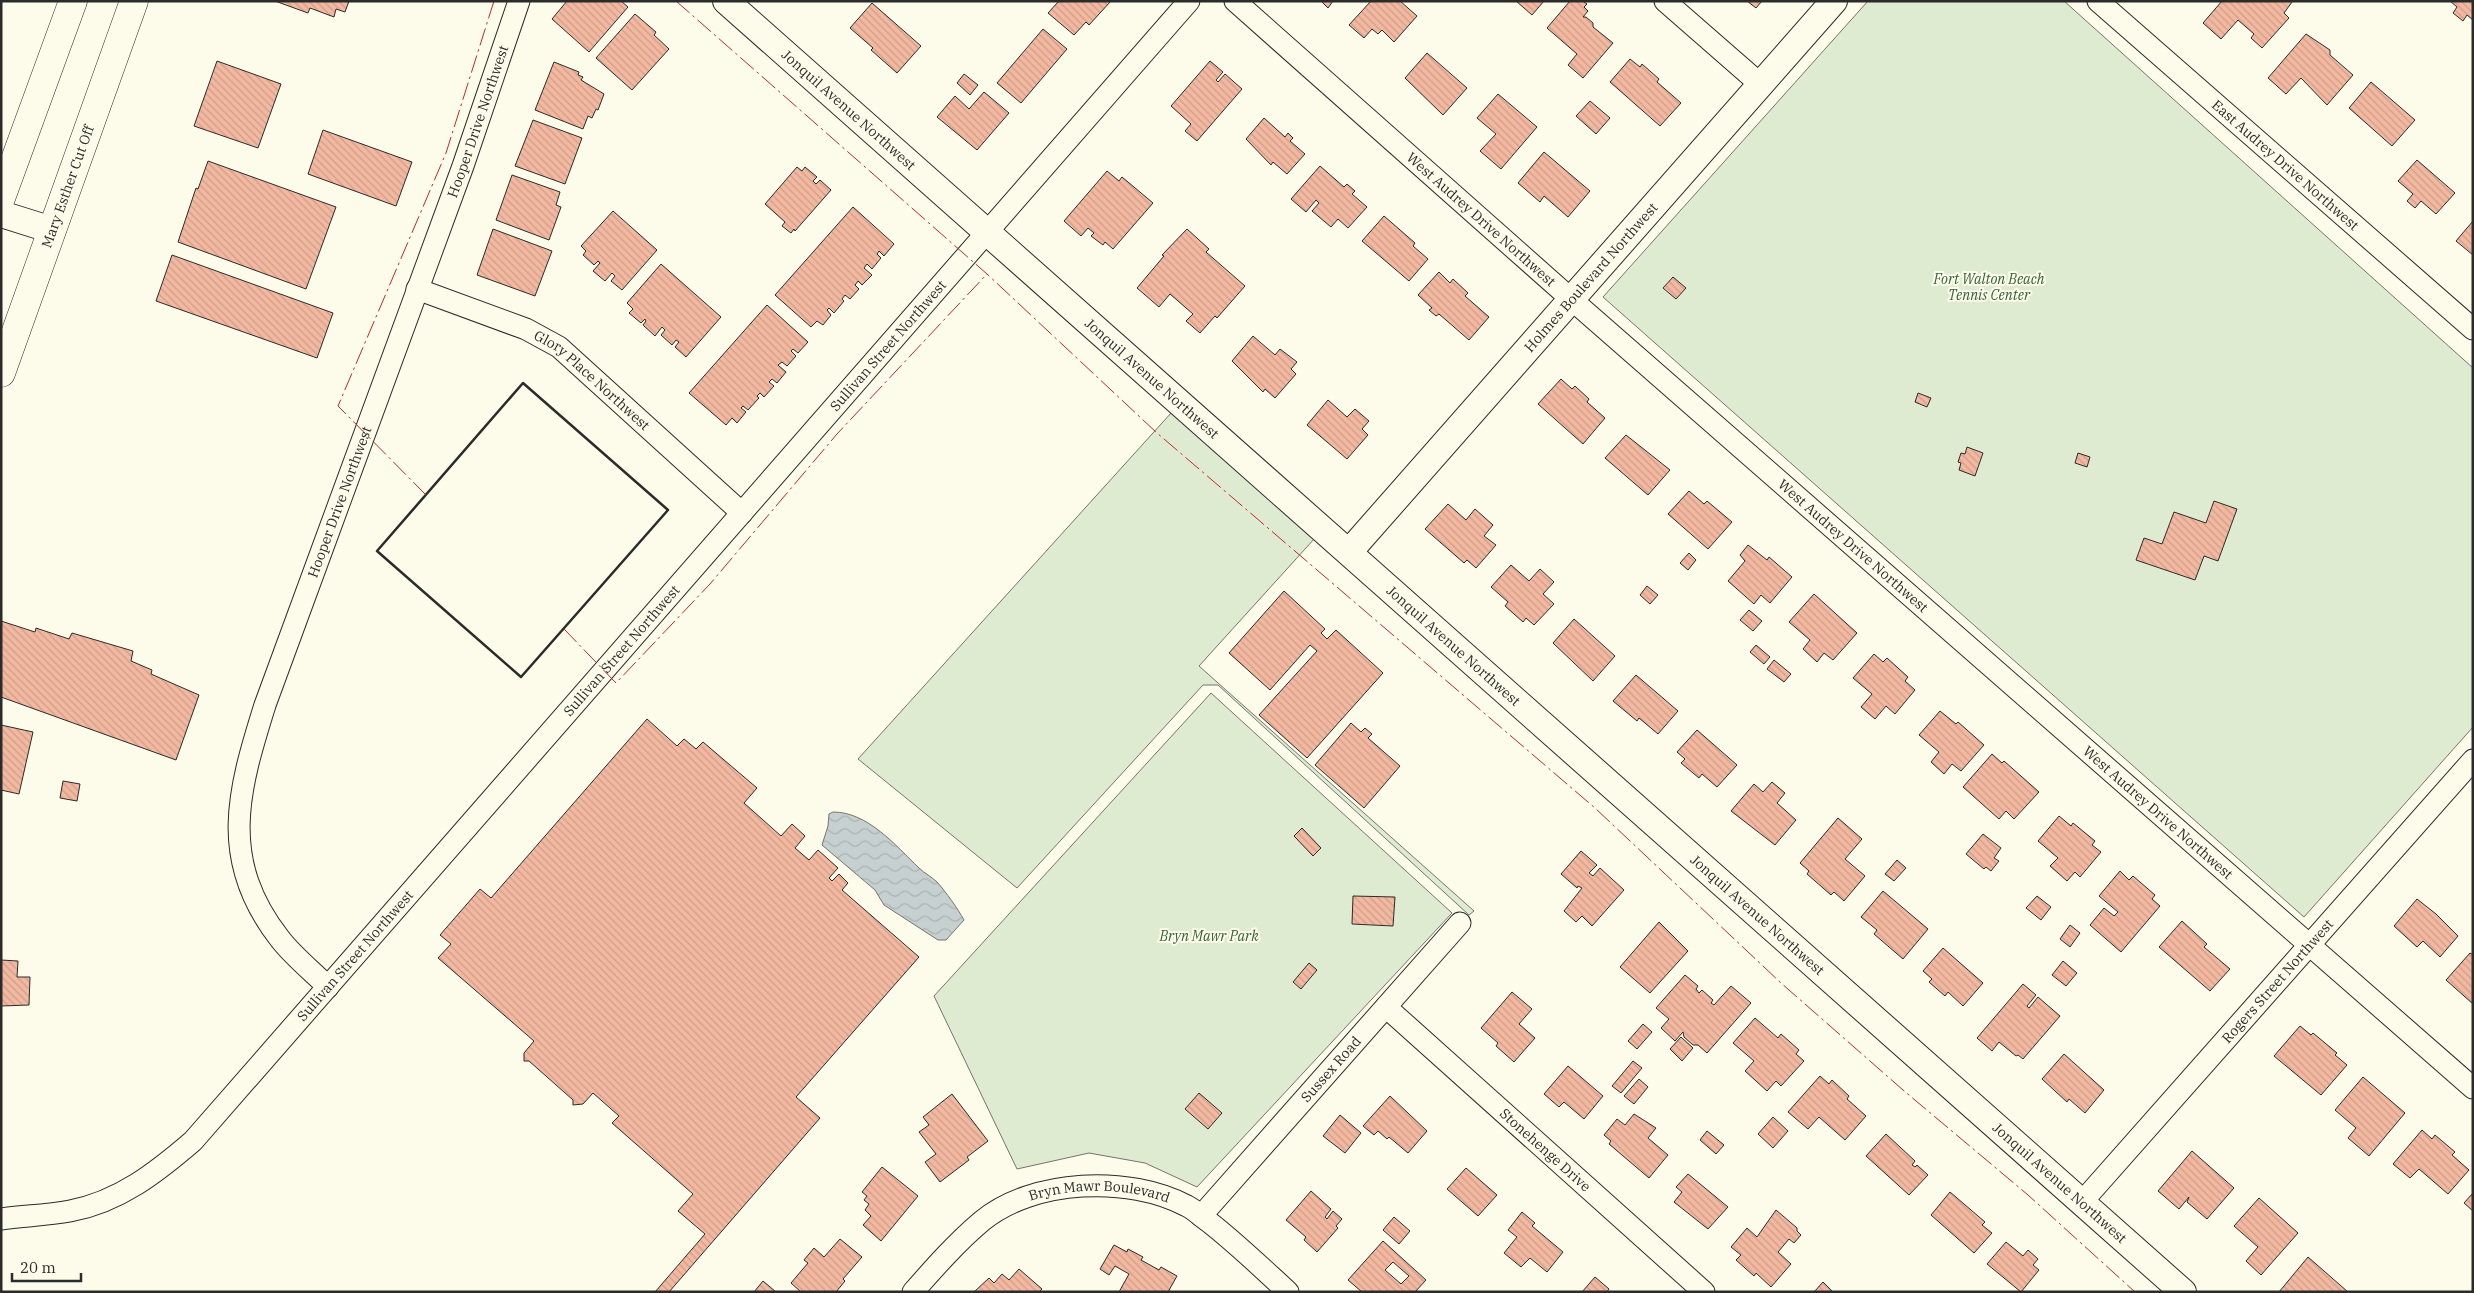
<svg xmlns="http://www.w3.org/2000/svg" width="2474" height="1293" font-family="'IBM Plex Serif',serif">
  <style>
    .green { fill: #deebd1; stroke: #74746e }
    .water { fill: url(#water-waves); stroke: #74746e }
    .building { fill: url(#building-back-hatch); stroke: #2b2b2b; fill-rule: evenodd }
    .lines { fill: none; stroke-linecap: round; stroke-linejoin: round }
    .minor-casing { stroke: #2b2b2b; stroke-width: 23 }
    .tertiary-casing { stroke: #2b2b2b; stroke-width: 28 }
    .primary-casing { stroke: #2b2b2b; stroke-width: 29 }
    .minor { stroke: #fdfbea; stroke-width: 21 }
    .tertiary { stroke: #fdfbea; stroke-width: 26 }
    .primary { stroke: #fdfbea; stroke-width: 28 }
    .wall { stroke: #2b2b2b; stroke-width: 2.5 }
    .power { stroke: #c62828; stroke-width: 1; stroke-dasharray: 18 4 2.5 4; stroke-linecap: butt }
    .labels { text-anchor: middle; stroke-width: 4; stroke-linejoin: round; paint-order: stroke }
    .street-label { font-size: 14px; fill: #2b2b2b; stroke: #fdfbea }
    .park-label { font-size: 14px; font-style: italic; fill: #34623c; stroke: #fdfbea }
  </style>
  <defs>
    <pattern id="water-waves" width="16" height="10" patternUnits="userSpaceOnUse" patternTransform="scale(1.25)"><rect width="16" height="10" fill="#c7d0d0"/><path d="M0 5q4-4 8 0t8 0" fill="none" stroke="#abb3b3"/></pattern>
    <pattern id="building-back-hatch" width="6" height="6" patternUnits="userSpaceOnUse" patternTransform="scale(1.25)"><rect width="6" height="6" fill="#f2b8a0"/><path d="M-1 5l2 2M0 0l6 6M5-1l2 2" fill="none" stroke="#d09e8a"/></pattern>
  </defs>
  <rect width="100%" height="100%" fill="#fdfbea"/>
  <g class="green">
    <path d="M1868,1H2064L2473,368V727L2304,917L1603,297Z"/>
    <path d="M1172,412L1315,538L1199,666L1474,911L1469,915L1218,685H1203L1017,888L858,759Z"/>
    <path d="M1211,693L1452,913L1197,1187L1145,1163L1089,1153L1017,1169L934,996Z"/>
  </g>
  <path class="water" d="M833,812C868,812 896,846 919,868C924,873 932,877 937,882C946,892 958,909 964,920L946,940H938L884,905L875,890L822,845L828,826L829,814Z"/>
  <g class="building">
    <path d="M275,1H349L345,12L336,9L334,17L310,8L308,13Z"/>
    <path d="M567,1H621L628,7L589,52L552,19Z"/>
    <path d="M1059,1H1111L1089,25L1086,22L1074,35L1048,13Z"/>
    <path d="M1321,1H1333L1328,8Z"/>
    <path d="M1371,1H1400L1417,16L1394,42L1382,30L1378,34L1372,29L1364,38L1349,25Z"/>
    <path d="M1516,1H1544L1532,15Z"/>
    <path d="M1570,1H1583L1587,4L1584,7L1588,11L1583,17H1586L1593,23V27L1613,43L1583,78L1568,65L1577,54L1547,28Z"/>
    <path d="M1747,1H1762L1756,8Z"/>
    <path d="M2222,1H2291L2292,2L2284,13L2289,18L2262,48L2251,38L2254,34L2238,20L2221,39L2203,23Z"/>
    <path d="M2450,1H2473V20L2467,15L2463,21L2453,13L2457,7Z"/>
    <path d="M872,3L921,46L897,73L871,50L873,48L850,28Z"/>
    <path d="M635,14L656,32L654,35L669,49L632,90L596,58Z"/>
    <path d="M1043,29L1067,49L1021,103L997,83Z"/>
    <path d="M2306,34L2330,50V55L2353,75L2327,105L2301,78L2286,94L2268,78Z"/>
    <path d="M1427,53L1467,88L1443,115L1405,78Z"/>
    <path d="M1630,59L1640,67L1642,64L1659,79L1657,82L1681,103L1660,126L1610,82Z"/>
    <path d="M217,61L281,84L258,148L194,126Z"/>
    <path d="M1210,61L1223,72L1216,80L1218,82L1225,74L1242,89L1197,141L1185,131L1191,124L1171,106Z"/>
    <path d="M554,62L579,72L578,75L583,77L581,80L604,94L598,110L596,109L592,118L588,116L583,129L535,110Z"/>
    <path d="M964,74L978,85L970,95L957,83Z"/>
    <path d="M2371,82L2415,120L2392,146L2349,108Z"/>
    <path d="M984,92L1009,113L977,150L937,117L955,96L969,109Z"/>
    <path d="M1498,94L1537,127L1501,169L1480,151L1496,134L1477,118Z"/>
    <path d="M1590,101L1610,118L1596,134L1576,116Z"/>
    <path d="M1264,118L1285,137L1288,133L1293,138L1290,141L1305,154L1287,174L1273,162L1271,165L1246,139Z"/>
    <path d="M533,120L582,138L565,184L515,166Z"/>
    <path d="M323,130L412,162L396,206L308,174Z"/>
    <path d="M1544,152L1590,191L1568,217L1544,196L1540,202L1518,183Z"/>
    <path d="M2417,160L2455,193L2436,214L2421,201L2415,208L2407,201L2413,194L2398,181Z"/>
    <path d="M208,161L336,207L306,289L178,242L196,188L198,189Z"/>
    <path d="M1320,166L1344,187L1347,184L1355,191L1352,194L1367,207L1348,228L1338,219L1331,227L1312,211L1319,203L1316,200L1306,212L1291,199Z"/>
    <path d="M797,167L802,171L805,167L817,177L813,181L816,184L820,180L831,190L795,231L794,229L791,233L782,226L785,222L765,204Z"/>
    <path d="M1107,171L1119,181L1122,177L1153,203L1113,249L1105,242L1103,245L1091,236L1094,233L1088,228L1081,236L1064,221Z"/>
    <path d="M512,175L560,192L556,205L561,207L549,240L496,220Z"/>
    <path d="M853,207L894,244L884,256L879,251L877,254L881,258L872,269L867,264L864,268L872,275L862,285L858,281L855,285L859,289L850,299L845,295L842,299L844,301L834,313L829,308L827,310L831,315L823,325L817,321L811,327L775,295Z"/>
    <path d="M613,211L657,250L622,290L611,281L615,276L612,273L605,281L593,271L600,263L598,261L594,265L583,255L586,251L581,246Z"/>
    <path d="M1384,216L1415,243L1413,246L1428,259L1409,281L1362,241Z"/>
    <path d="M2473,221V255L2456,241Z"/>
    <path d="M493,229L552,251L535,296L477,275Z"/>
    <path d="M1187,229L1209,249L1206,252L1245,286L1217,318L1215,316L1200,333L1186,321L1193,314L1170,294L1159,307L1137,288L1164,256L1162,255Z"/>
    <path d="M172,255L333,313L317,358L156,301Z"/>
    <path d="M661,264L721,317L686,357L675,347L679,342L676,340L672,345L661,335L665,330L662,327L655,336L643,325L646,321L645,319L641,323L629,313L633,309L627,303Z"/>
    <path d="M1439,272L1450,283L1453,279L1468,293L1465,296L1489,317L1469,340L1439,314L1436,316L1429,310L1432,308L1418,295Z"/>
    <path d="M1673,277L1686,288L1676,299L1663,288Z"/>
    <path d="M767,305L808,342L798,353L793,349L791,351L796,356L787,366L782,362L778,365L786,372L777,383L772,379L769,382L774,386L764,397L760,393L757,396L759,398L748,410L743,406L741,408L746,412L737,423L732,418L726,425L689,393Z"/>
    <path d="M1253,336L1275,355L1280,349L1297,362L1291,369L1296,374L1275,398L1265,389L1263,392L1232,361Z"/>
    <path d="M1561,379L1572,389L1575,386L1589,399L1587,402L1605,418L1583,444L1538,404Z"/>
    <path d="M1918,393L1931,398L1927,407L1915,402Z"/>
    <path d="M1328,400L1347,417L1355,409L1369,421L1362,429L1368,435L1347,459L1307,425Z"/>
    <path d="M1626,435L1670,470L1648,495L1605,458Z"/>
    <path d="M1967,447L1983,453L1975,476L1959,470L1961,463L1958,462L1961,453L1965,454Z"/>
    <path d="M2078,453L2090,457L2087,467L2075,463Z"/>
    <path d="M1689,491L1704,504L1707,501L1732,522L1708,549L1668,514Z"/>
    <path d="M2214,501L2237,509L2218,561L2204,556L2195,580L2136,560L2144,538L2162,544L2174,512L2206,523Z"/>
    <path d="M1448,504L1466,520L1475,509L1493,525L1484,536L1496,545L1476,568L1467,560L1464,563L1425,529Z"/>
    <path d="M1748,545L1767,560L1769,557L1792,577L1770,603L1761,595L1754,604L1728,581L1745,561L1740,555Z"/>
    <path d="M1689,553L1696,560L1688,570L1680,563Z"/>
    <path d="M1511,565L1529,581L1540,569L1554,582L1543,594L1554,604L1534,625L1526,618L1523,622L1505,606L1508,602L1491,587Z"/>
    <path d="M1647,586L1658,595L1650,604L1640,595Z"/>
    <path d="M1284,591L1325,629L1321,633L1327,639L1336,630L1383,673L1307,758L1259,715L1317,651L1310,645L1270,690L1229,653Z"/>
    <path d="M1814,594L1857,633L1833,660L1824,653L1817,662L1803,649L1810,640L1789,622Z"/>
    <path d="M1749,610L1762,621L1753,631L1740,620Z"/>
    <path d="M1574,619L1615,656L1593,681L1553,643Z"/>
    <path d="M1,621L35,632L36,628L69,639L72,633L133,651L131,661L152,670L151,674L199,695L176,760L1,697Z"/>
    <path d="M1756,645L1770,657L1764,664L1750,652Z"/>
    <path d="M1874,654L1883,662L1887,658L1908,677L1905,681L1915,690L1895,714L1886,706L1875,719L1861,707L1872,694L1853,678Z"/>
    <path d="M1774,660L1791,674L1784,682L1767,669Z"/>
    <path d="M1636,675L1678,711L1658,734L1639,718L1637,721L1613,701Z"/>
    <path d="M1940,711L1956,724L1958,722L1984,745L1961,771L1952,764L1944,774L1931,762L1939,752L1919,735Z"/>
    <path d="M647,719L677,746L684,739L696,749L703,742L757,788L744,803L781,836L792,824L805,836L795,848L809,860L818,850L838,868L829,878L832,881L839,874L848,883L842,890L919,957L796,1097L820,1118L669,1292H655L705,1234L678,1211L693,1194L612,1123L619,1116L593,1093L583,1104L573,1105V1100L529,1061H524V1053L534,1041L438,958L451,944L440,935L480,889L491,898Z"/>
    <path d="M1351,723L1361,732L1365,728L1372,734L1368,738L1400,766L1364,808L1315,765Z"/>
    <path d="M1,725L33,732L19,794L1,790Z"/>
    <path d="M1697,730L1737,765L1717,787L1702,774L1699,778L1681,763L1685,759L1677,752Z"/>
    <path d="M1992,754L2002,763L2004,761L2039,792L2014,819L2006,811L1999,819L1963,787Z"/>
    <path d="M63,781L80,784L77,801L60,798Z"/>
    <path d="M1772,782L1785,793L1777,803L1796,820L1775,845L1731,811L1754,784L1763,792Z"/>
    <path d="M2059,816L2071,826L2073,823L2095,841L2092,845L2101,852L2080,877L2075,872L2067,881L2050,866L2058,858L2038,841Z"/>
    <path d="M1838,818L1862,839L1845,859L1865,876L1844,901L1834,892L1831,895L1807,874L1809,871L1800,863Z"/>
    <path d="M1302,828L1321,848L1313,856L1294,836Z"/>
    <path d="M1983,834L2001,848L1994,858L1999,861L1991,871L1986,867L1984,869L1966,854Z"/>
    <path d="M1581,851L1597,865L1589,873L1593,876L1600,868L1624,890L1592,926L1582,916L1576,922L1564,911L1582,888L1578,886L1577,888L1561,874Z"/>
    <path d="M1897,860L1906,868L1894,881L1885,874Z"/>
    <path d="M2120,871L2129,880L2133,876L2155,895L2152,899L2160,906L2121,952L2090,925L2104,908L2114,916L2118,912L2099,896Z"/>
    <path d="M1883,891L1928,929L1903,959L1874,934L1877,930L1861,917Z"/>
    <path d="M1353,896L1395,897L1393,926L1352,924Z"/>
    <path d="M2037,896L2051,907L2041,920L2026,908Z"/>
    <path d="M2417,899L2436,914L2458,936L2440,957L2423,941L2417,947L2394,926Z"/>
    <path d="M2182,921L2207,944L2204,947L2230,969L2210,991L2159,947Z"/>
    <path d="M1659,922L1688,951L1650,993L1620,967Z"/>
    <path d="M2070,925L2080,933L2070,947L2060,939Z"/>
    <path d="M1943,948L1983,983L1963,1006L1948,992L1945,996L1929,982L1932,979L1923,971Z"/>
    <path d="M2470,953L2473,955V1004L2446,980Z"/>
    <path d="M1,960L18,961L17,977H30L29,1005L1,1006Z"/>
    <path d="M2063,961L2077,973L2066,986L2052,975Z"/>
    <path d="M1309,963L1317,970L1301,989L1293,982Z"/>
    <path d="M1685,975L1698,986L1696,989L1699,993L1702,990L1713,1000L1711,1003L1714,1005L1731,986L1751,1003L1707,1053L1698,1045H1693L1684,1037L1683,1032L1675,1041L1661,1028L1669,1019L1656,1008Z"/>
    <path d="M2023,984L2036,995L2027,1006L2029,1008L2038,997L2060,1016L2023,1059L2018,1055L2016,1056L1999,1042L1992,1051L1977,1038Z"/>
    <path d="M1512,992L1532,1009L1519,1024L1535,1038L1514,1062L1496,1046L1498,1043L1481,1028Z"/>
    <path d="M1755,1018L1778,1038L1781,1034L1799,1050L1796,1054L1804,1061L1781,1086L1776,1081L1767,1091L1745,1071L1754,1061L1733,1043Z"/>
    <path d="M1643,1024L1652,1032L1637,1049L1628,1041Z"/>
    <path d="M2300,1026L2311,1035L2313,1033L2337,1053L2335,1055L2347,1065L2321,1095L2274,1056Z"/>
    <path d="M1681,1037L1693,1048L1682,1061L1670,1049Z"/>
    <path d="M2064,1054L2104,1090L2085,1113L2069,1099L2067,1102L2042,1079Z"/>
    <path d="M1633,1061L1642,1068L1621,1093L1612,1086Z"/>
    <path d="M1568,1066L1603,1096L1584,1119L1564,1102L1559,1107L1544,1094Z"/>
    <path d="M1820,1076L1829,1084L1832,1080L1849,1096L1847,1099L1866,1116L1845,1140L1819,1117L1808,1129L1788,1112Z"/>
    <path d="M2363,1077L2405,1113L2369,1156L2348,1138L2356,1128L2335,1110Z"/>
    <path d="M1639,1079L1648,1087L1634,1104L1624,1096Z"/>
    <path d="M1199,1093L1222,1113L1208,1129L1185,1109Z"/>
    <path d="M952,1094L988,1141L967,1157L969,1160L940,1182L925,1162L936,1154L919,1132L929,1125L923,1117Z"/>
    <path d="M1390,1096L1427,1131L1408,1153L1389,1137L1387,1139L1378,1131L1374,1135L1363,1126Z"/>
    <path d="M1634,1114L1656,1128L1648,1138L1668,1155L1649,1178L1609,1144L1611,1141L1604,1135L1617,1119L1625,1125Z"/>
    <path d="M1340,1115L1361,1133L1345,1153L1323,1136Z"/>
    <path d="M1773,1117L1788,1131L1773,1148L1758,1134Z"/>
    <path d="M2422,1130L2432,1139L2435,1135L2455,1152L2452,1155L2469,1170L2448,1194L2419,1169L2410,1178L2393,1164Z"/>
    <path d="M1707,1131L1724,1145L1716,1154L1700,1140Z"/>
    <path d="M1886,1134L1915,1161L1912,1165L1915,1167L1917,1165L1928,1175L1909,1195L1866,1156Z"/>
    <path d="M2192,1151L2234,1188L2207,1219L2187,1202L2189,1197L2179,1209L2158,1191Z"/>
    <path d="M882,1167L918,1196L881,1241L863,1225L871,1216L865,1210L869,1204L864,1200L867,1196L862,1192Z"/>
    <path d="M1466,1168L1497,1195L1478,1216L1447,1189Z"/>
    <path d="M1688,1174L1728,1207L1708,1229L1674,1202L1682,1192L1676,1187Z"/>
    <path d="M1311,1191L1331,1209L1325,1217L1327,1219L1333,1211L1342,1219L1336,1226L1338,1228L1317,1252L1304,1240L1306,1237L1286,1220Z"/>
    <path d="M1950,1192L1985,1222L1982,1225L1992,1233L1974,1253L1931,1215Z"/>
    <path d="M2473,1193V1211L2464,1203Z"/>
    <path d="M2259,1198L2298,1233L2261,1275L2246,1261L2258,1247L2234,1226Z"/>
    <path d="M1776,1210L1797,1228V1231L1801,1235L1794,1243L1789,1239L1778,1252L1791,1264L1771,1287L1756,1273L1754,1276L1736,1260L1741,1255L1731,1247L1747,1228L1757,1237Z"/>
    <path d="M1522,1212L1535,1223L1532,1226L1563,1252L1547,1272L1530,1258L1521,1267L1504,1253L1517,1237L1508,1230Z"/>
    <path d="M1394,1217L1410,1231L1399,1244L1383,1230Z"/>
    <path d="M840,1239L862,1257L843,1279L845,1281L836,1292H801L791,1283L808,1263L804,1260L814,1248L824,1257Z"/>
    <path d="M1383,1241L1426,1280L1415,1292H1362L1348,1280ZM1393,1262L1409,1276L1401,1284L1385,1270Z"/>
    <path d="M2006,1242L2023,1256L2028,1250L2038,1259L2033,1265L2039,1270L2021,1292L1987,1264Z"/>
    <path d="M1114,1245L1127,1252L1128,1249L1143,1257L1141,1260L1159,1270L1161,1267L1177,1276L1168,1292H1119L1129,1274L1115,1266L1109,1275L1100,1269Z"/>
    <path d="M2308,1257L2348,1292H2279Z"/>
    <path d="M1019,1269L1042,1289L1039,1292H974L989,1278L994,1283L1002,1274L1009,1280Z"/>
    <path d="M1595,1277L1609,1289L1607,1292H1582Z"/>
    <path d="M763,1281L776,1292H754Z"/>
    <path d="M1823,1282L1833,1292H1814Z"/>
  </g>
  <g class="lines">
    <g class="minor-casing">
      <g id="minor">
        <path id="s1" d="M1235,1L1571,299L2473,1088"/>
        <path d="M1665,1L1760,84"/>
        <path id="s2" d="M2098,1L2473,329"/>
        <path id="s3" d="M417,289L526,329L559,347L742,513"/>
        <path id="s4" d="M328,987C312,971 293,956 280,939C218,860 238,791 265,705L463,166L519,1"/>
        <path id="s5" d="M1386,1007L1704,1292"/>
        <path id="s6" d="M2082,1202L2473,760"/>
        <path id="s7" d="M1201,1216L1460,923"/>
        <path id="s8" d="M1,1219C24,1216 48,1215 70,1211C119,1202 157,1172 193,1141L1189,1"/>
        <path id="s9" d="M913,1292C935,1267 957,1242 982,1221C1033,1179 1129,1175 1187,1206C1195,1210 1202,1217 1209,1222C1236,1243 1262,1268 1288,1292"/>
      </g>
    </g>
    <g class="tertiary-casing">
      <g id="tertiary">
        <path id="s10" d="M726,1L2183,1292"/>
        <path d="M1,214L52,230"/>
        <path id="s11" d="M1349,552L1834,1"/>
      </g>
    </g>
    <g class="primary-casing">
      <g id="primary">
        <path d="M1,198L73,1"/>
        <path id="s12" d="M1,373L134,1"/>
      </g>
    </g>
    <use href="#minor" class="minor"/>
    <use href="#tertiary" class="tertiary"/>
    <use href="#primary" class="primary"/>
    <path class="wall" d="M523,383L668,510L521,677L377,551Z"/>
    <g class="power">
      <path d="M676,1L987,274L1157,433L1595,808L1781,983L1903,1090L2028,1195L2135,1292"/>
      <path d="M426,495L338,406L446,153L494,1"/>
      <path d="M564,629L616,683L710,584L837,434L987,274"/>
    </g>
  </g>
  <g class="labels">
    <g class="street-label">
      <text dy="5" stroke="none"><textPath href="#s10" startOffset="164">Jonquil Avenue Northwest</textPath></text>
      <text dy="5" stroke="none"><textPath href="#s4" startOffset="936">Hooper Drive Northwest</textPath></text>
      <text dy="5" stroke="none"><textPath href="#s2" startOffset="249">East Audrey Drive Northwest</textPath></text>
      <text dy="5" stroke="none"><textPath href="#s12" startOffset="198">Mary Esther Cut Off</textPath></text>
      <text dy="5" stroke="none"><textPath href="#s1" startOffset="329">West Audrey Drive Northwest</textPath></text>
      <text dy="5" stroke="none"><textPath href="#s11" startOffset="366">Holmes Boulevard Northwest</textPath></text>
      <text dy="5" stroke="none"><textPath href="#s8" startOffset="1269">Sullivan Street Northwest</textPath></text>
      <text dy="5" stroke="none"><textPath href="#s10" startOffset="569">Jonquil Avenue Northwest</textPath></text>
      <text dy="5" stroke="none"><textPath href="#s3" startOffset="200">Glory Place Northwest</textPath></text>
      <text dy="5" stroke="none"><textPath href="#s4" startOffset="531">Hooper Drive Northwest</textPath></text>
      <text dy="5" stroke="none"><textPath href="#s1" startOffset="824">West Audrey Drive Northwest</textPath></text>
      <text dy="5" stroke="none"><textPath href="#s10" startOffset="972">Jonquil Avenue Northwest</textPath></text>
      <text dy="5" stroke="none"><textPath href="#s8" startOffset="864">Sullivan Street Northwest</textPath></text>
      <text dy="5" stroke="none"><textPath href="#s1" startOffset="1229">West Audrey Drive Northwest</textPath></text>
      <text dy="5" stroke="none"><textPath href="#s10" startOffset="1378">Jonquil Avenue Northwest</textPath></text>
      <text dy="5" stroke="none"><textPath href="#s8" startOffset="459">Sullivan Street Northwest</textPath></text>
      <text dy="5" stroke="none"><textPath href="#s6" startOffset="295">Rogers Street Northwest</textPath></text>
      <text dy="5" stroke="none"><textPath href="#s7" startOffset="196">Sussex Road</textPath></text>
      <text dy="5" stroke="none"><textPath href="#s5" startOffset="214">Stonehenge Drive</textPath></text>
      <text dy="5" stroke="none"><textPath href="#s10" startOffset="1782">Jonquil Avenue Northwest</textPath></text>
      <text dy="5" stroke="none"><textPath href="#s9" startOffset="224">Bryn Mawr Boulevard</textPath></text>
    </g>
    <g class="park-label">
      <text x="1989" y="284">Fort Walton Beach<tspan x="1989" dy="16">Tennis Center</tspan></text>
      <text x="1209" y="941">Bryn Mawr Park</text>
    </g>
  </g>
  <rect width="2474" height="1293" fill="none" stroke="#2b2b2b" stroke-width="5"/>
  <path d="M12 1273v8h69v-8" fill="none" stroke="#2b2b2b" stroke-width="2.5"/>
  <text x="20" y="1273" font-size="15" fill="#2b2b2b" stroke="#fdfbea" stroke-width="4" paint-order="stroke">20 m</text>
</svg>
